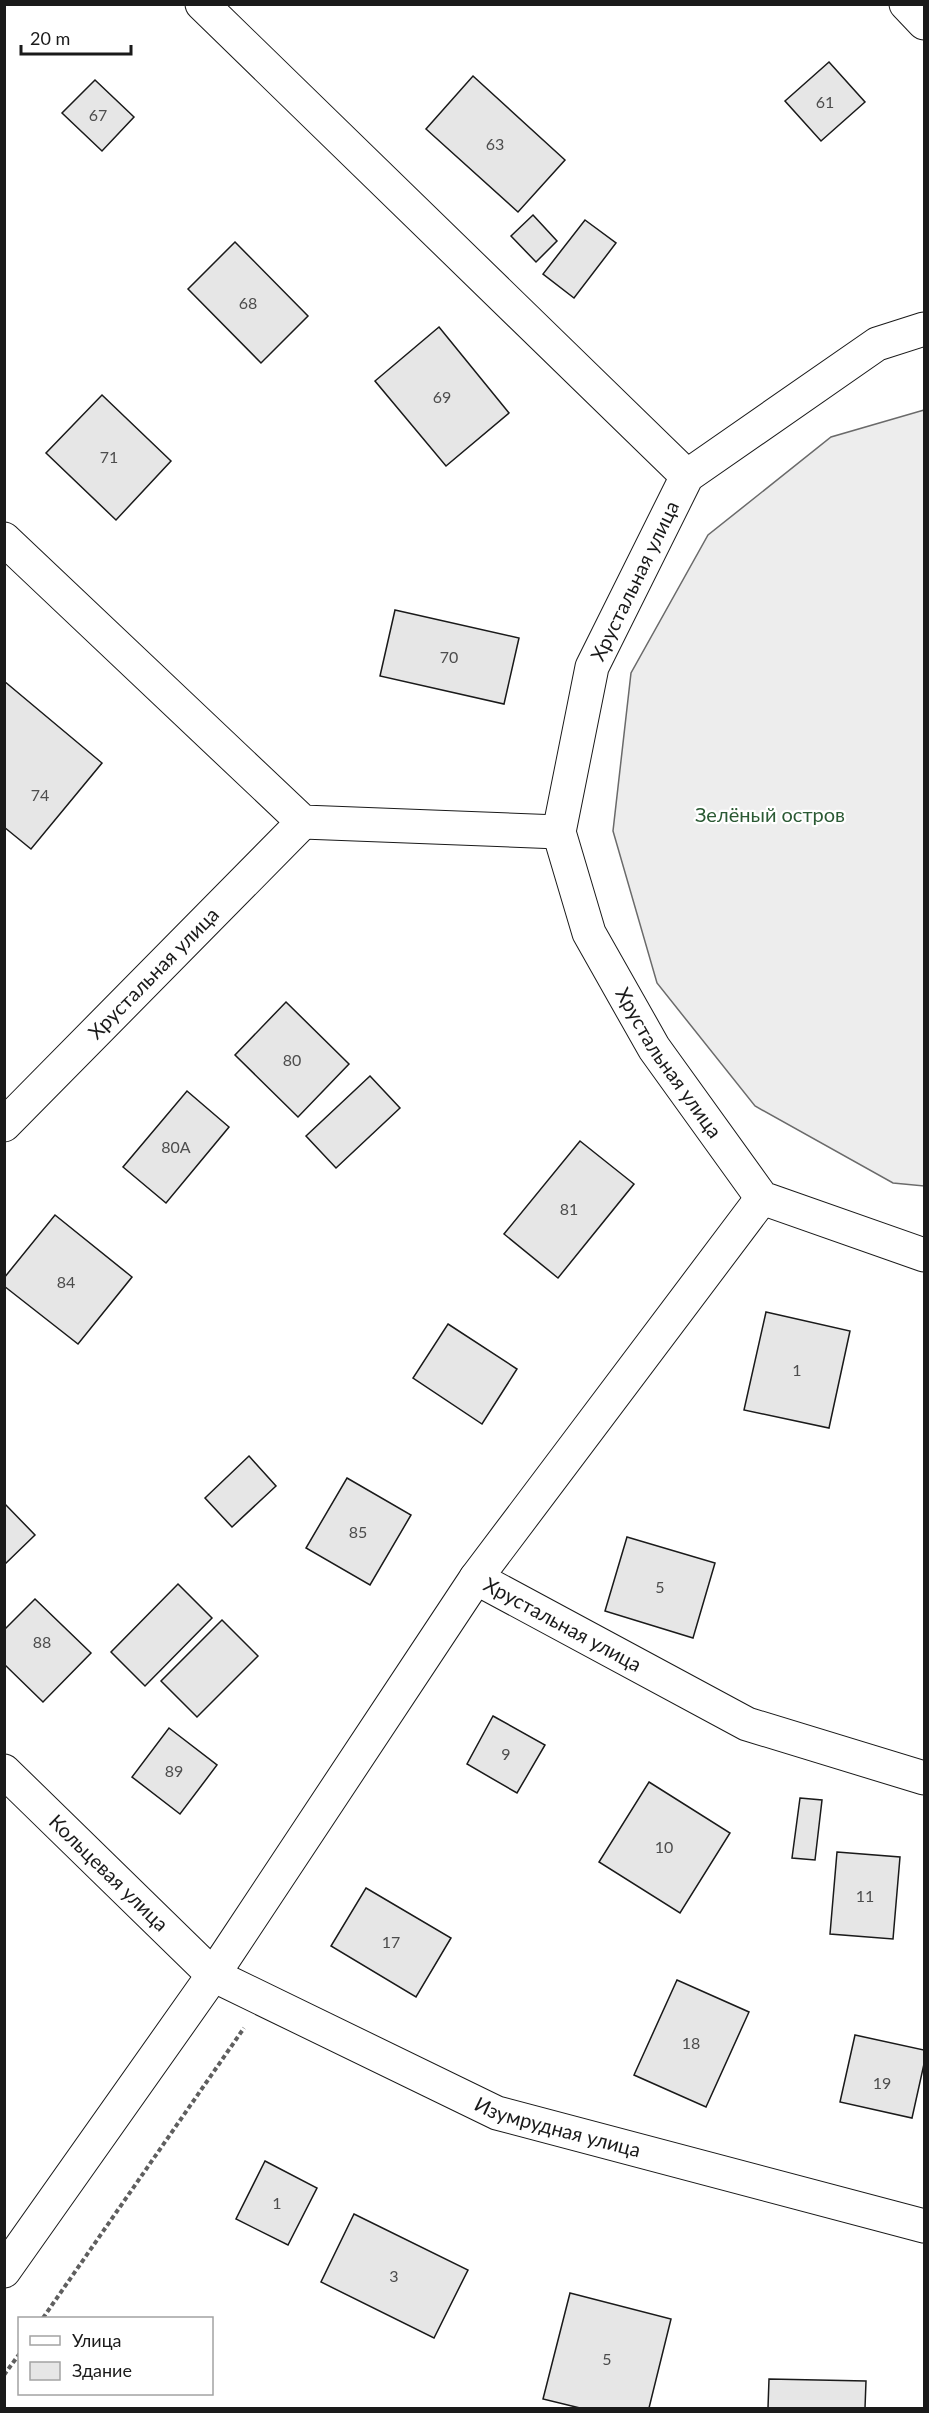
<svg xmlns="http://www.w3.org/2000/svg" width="929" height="2413" font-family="Lato,sans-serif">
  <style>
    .built { fill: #ededed; stroke: #6a6a6a; stroke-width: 1.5 }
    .building { fill: #e6e6e6; stroke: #1a1a1a; stroke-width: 1.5 }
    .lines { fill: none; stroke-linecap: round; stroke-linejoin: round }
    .minor-casing { stroke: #1a1a1a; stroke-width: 35 }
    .path { stroke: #5f5f5f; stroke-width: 4; stroke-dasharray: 4.5 3; stroke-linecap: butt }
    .minor { stroke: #fff; stroke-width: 33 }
    .labels { text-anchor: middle; stroke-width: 4.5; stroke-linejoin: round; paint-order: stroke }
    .number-label { font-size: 16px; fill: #4d4d4d }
    .street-label { font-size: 20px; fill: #1a1a1a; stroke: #fff }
    .park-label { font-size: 20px; fill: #2b5a34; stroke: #fff }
  </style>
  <rect width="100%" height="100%" fill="#fff"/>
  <path class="built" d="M924,410V1186L893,1183L755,1106L657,983L613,831L631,673L708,535L831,437Z"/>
  <g class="building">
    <path d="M829,62L865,102L821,141L785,101Z"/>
    <path d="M473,76L565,160L518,212L426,129Z"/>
    <path d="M95,80L134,117L102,151L62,113Z"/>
    <path d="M533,215L557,241L536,262L511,236Z"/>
    <path d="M585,220L616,243L574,298L543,274Z"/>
    <path d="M235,242L308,316L261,363L188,289Z"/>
    <path d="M439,327L509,413L446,466L375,381Z"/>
    <path d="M102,395L171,461L116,520L46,453Z"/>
    <path d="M395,610L519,638L504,704L380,676Z"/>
    <path d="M4,681L102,763L31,849L4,827Z"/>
    <path d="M286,1002L349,1064L298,1117L235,1055Z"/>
    <path d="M370,1076L400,1108L336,1168L306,1136Z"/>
    <path d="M187,1091L229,1127L166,1203L123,1167Z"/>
    <path d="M580,1141L634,1184L558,1278L504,1234Z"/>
    <path d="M55,1215L132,1277L78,1344L4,1286V1278Z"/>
    <path d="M766,1312L850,1331L829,1428L744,1410Z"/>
    <path d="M448,1324L517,1369L482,1424L413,1378Z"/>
    <path d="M249,1456L276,1486L232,1527L205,1498Z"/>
    <path d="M347,1478L411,1515L370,1585L306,1548Z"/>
    <path d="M4,1503L35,1535L4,1565Z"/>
    <path d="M627,1537L715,1563L693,1638L605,1611Z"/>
    <path d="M178,1584L212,1618L145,1686L111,1652Z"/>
    <path d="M35,1599L91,1653L43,1702L4,1664V1630Z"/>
    <path d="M222,1620L258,1656L197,1717L161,1681Z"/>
    <path d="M493,1716L545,1745L517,1793L467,1764Z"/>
    <path d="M169,1728L217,1765L180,1814L132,1777Z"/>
    <path d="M649,1782L730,1833L680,1913L599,1862Z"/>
    <path d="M800,1798L822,1800L815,1860L792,1858Z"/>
    <path d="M837,1852L900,1857L893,1939L830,1934Z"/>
    <path d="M366,1888L451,1938L416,1997L331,1946Z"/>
    <path d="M677,1980L749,2012L706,2107L634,2075Z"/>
    <path d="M855,2035L924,2050V2064L912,2118L840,2102Z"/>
    <path d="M265,2161L317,2188L288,2245L236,2219Z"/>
    <path d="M354,2214L468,2270L434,2338L321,2282Z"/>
    <path d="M570,2293L671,2319L649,2408H580L543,2399Z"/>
    <path d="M769,2379L866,2381L865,2408H768Z"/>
  </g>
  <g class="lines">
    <g class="minor-casing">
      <g id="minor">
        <path d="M202,4L687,476"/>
        <path d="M906,4L924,23"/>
        <path id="s1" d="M924,329L877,344L687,476L592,667L559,832L589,933L654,1048L762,1198L924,1255"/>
        <path d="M4,539L303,822L559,832"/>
        <path id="s2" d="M4,1125L303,822"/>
        <path id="s3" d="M762,1198L476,1578L747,1724L924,1778"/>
        <path id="s4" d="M4,1771L213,1975L497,2113L924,2226"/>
        <path d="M4,2271L213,1975L476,1578"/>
      </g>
    </g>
    <g class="path">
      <path d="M43,2318L244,2028"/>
      <path d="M4,2375L20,2353"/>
    </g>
    <use href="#minor" class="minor"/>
  </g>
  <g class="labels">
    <g class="number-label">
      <text x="825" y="108">61</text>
      <text x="98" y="121">67</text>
      <text x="495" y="150">63</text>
      <text x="248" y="309">68</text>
      <text x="442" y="403">69</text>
      <text x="109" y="463">71</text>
      <text x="449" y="663">70</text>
      <text x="40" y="801">74</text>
      <text x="292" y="1066">80</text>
      <text x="176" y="1153">80А</text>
      <text x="569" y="1215">81</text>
      <text x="66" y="1288">84</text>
      <text x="797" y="1376">1</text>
      <text x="358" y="1538">85</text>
      <text x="660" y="1593">5</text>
      <text x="42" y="1648">88</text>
      <text x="506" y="1760">9</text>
      <text x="174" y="1777">89</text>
      <text x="664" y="1853">10</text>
      <text x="865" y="1902">11</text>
      <text x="391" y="1948">17</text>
      <text x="691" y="2049">18</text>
      <text x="882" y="2089">19</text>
      <text x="277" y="2209">1</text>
      <text x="394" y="2282">3</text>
      <text x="607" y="2365">5</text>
    </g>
    <g class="street-label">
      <text transform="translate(635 581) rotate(-64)" y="7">Хрустальная улица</text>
      <text dy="7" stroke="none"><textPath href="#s2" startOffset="213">Хрустальная улица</textPath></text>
      <text dy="7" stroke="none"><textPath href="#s1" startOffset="920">Хрустальная улица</textPath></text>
      <text dy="7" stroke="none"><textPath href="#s3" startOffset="574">Хрустальная улица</textPath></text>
      <text dy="7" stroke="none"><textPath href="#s4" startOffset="146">Кольцевая улица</textPath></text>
      <text dy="7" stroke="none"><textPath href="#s4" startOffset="670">Изумрудная улица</textPath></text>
    </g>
    <g class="park-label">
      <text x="770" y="822">Зелёный остров</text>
    </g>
  </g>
  <rect width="929" height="2413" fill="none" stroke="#1a1a1a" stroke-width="12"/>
  <rect x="18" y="2317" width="195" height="78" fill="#ffffff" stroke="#a3a3a3" stroke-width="1.5"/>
  <rect x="30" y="2336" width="30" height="9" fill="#ffffff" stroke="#a3a3a3" stroke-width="1.5"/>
  <text x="72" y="2347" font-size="18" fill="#1a1a1a">Улица</text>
  <rect x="30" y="2362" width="30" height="18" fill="#e6e6e6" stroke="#a3a3a3" stroke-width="1.5"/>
  <text x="72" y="2377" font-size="18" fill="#1a1a1a">Здание</text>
  <path d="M21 45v9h110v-9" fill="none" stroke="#1a1a1a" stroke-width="3"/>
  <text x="30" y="45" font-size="18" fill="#1a1a1a" stroke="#ffffff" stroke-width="4.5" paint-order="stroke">20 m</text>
</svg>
